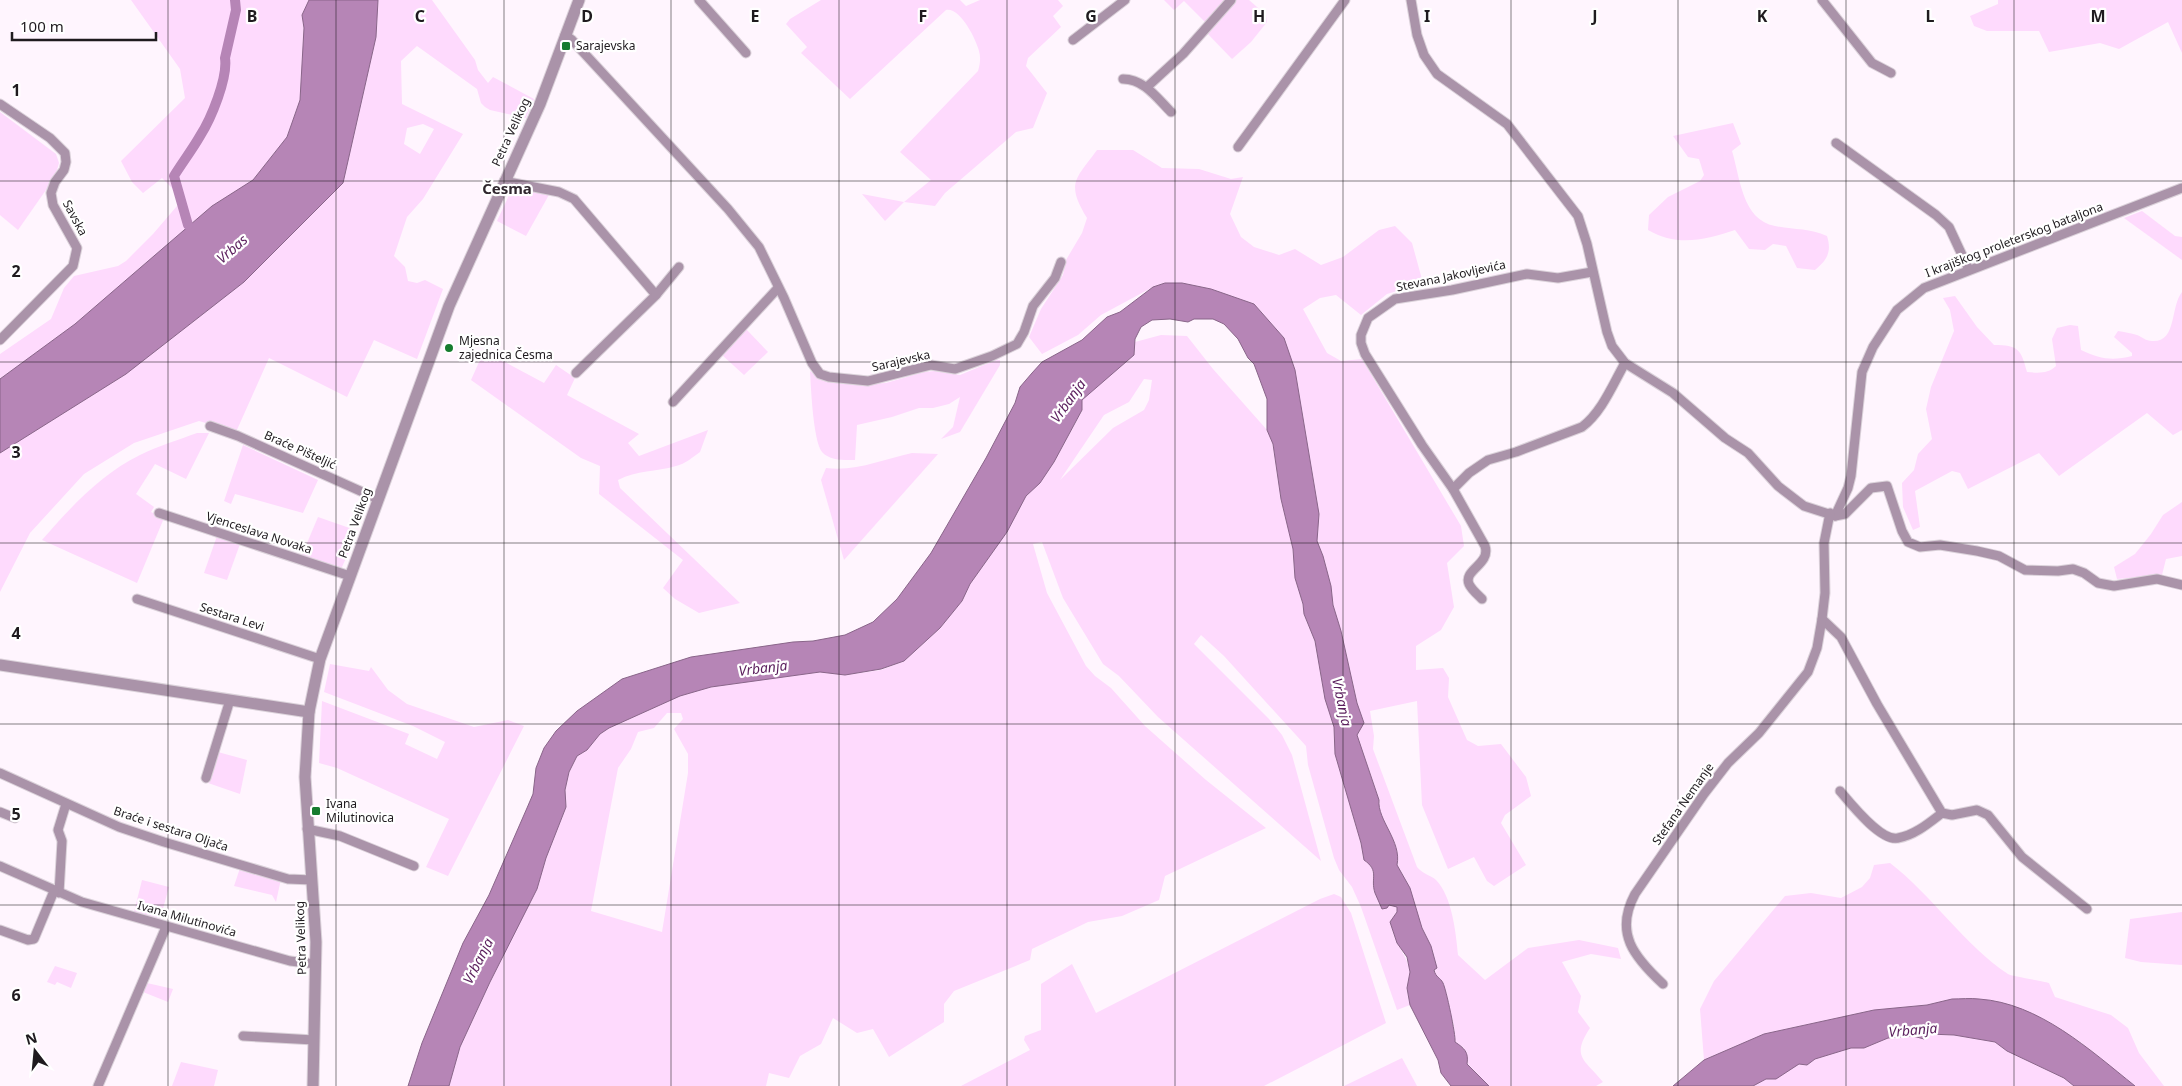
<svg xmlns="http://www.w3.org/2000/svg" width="2182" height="1086" font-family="'Noto Sans',sans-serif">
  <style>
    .green { fill: #fedafd; fill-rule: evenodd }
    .water { fill: #b685b6; stroke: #896589 }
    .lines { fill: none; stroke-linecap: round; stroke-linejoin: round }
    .canal { stroke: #b685b6; stroke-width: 10 }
    .minor-casing { stroke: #dbd2da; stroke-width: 11 }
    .tertiary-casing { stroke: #dbd2da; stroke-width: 13 }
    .minor { stroke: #aa93a9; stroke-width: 9 }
    .tertiary { stroke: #aa93a9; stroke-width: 11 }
    .grid { fill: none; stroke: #1f1b1f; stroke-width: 1; stroke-opacity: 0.55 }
    .poi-dot { fill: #167c2f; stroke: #fff; stroke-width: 2 }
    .labels { text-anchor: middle; stroke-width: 4.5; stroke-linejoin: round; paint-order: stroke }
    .poi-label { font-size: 12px; fill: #1f1b1f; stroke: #fff; text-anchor: start }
    .street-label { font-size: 12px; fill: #1f1b1f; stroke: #fff }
    .water-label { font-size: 14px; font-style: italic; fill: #5b1f5d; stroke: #fff }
    .quarter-label { font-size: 15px; font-weight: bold; fill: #30272f; stroke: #fff }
    .grid-label { font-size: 16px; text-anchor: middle; font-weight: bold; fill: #1f1b1f; stroke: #fff; stroke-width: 4.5; stroke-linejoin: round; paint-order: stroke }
  </style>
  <rect width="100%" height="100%" fill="#fff5fe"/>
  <g class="green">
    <path d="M131,0H309L302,15L304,28L300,100L287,137L253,180L212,206L75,324L0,379V354L51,319L64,288L74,276L118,266L126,261L153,234L183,199L162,178L143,193L132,182L121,161L185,98L180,69Z"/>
    <path d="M378,0H432L475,60L478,70L488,83L493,77L534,99L526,118L490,110L485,107L481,103L477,89L417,46L401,61L402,104L463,134L423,199L407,217L394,256L405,267L408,281L417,283L425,280L443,289L417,359L374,340L347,397L269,358L236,432L199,421L134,443L84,474L30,533L0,592V453L126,374L244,282L343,183L376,37ZM423,124L434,129L420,154L404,144L407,128Z"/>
    <path d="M821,0H960L966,6L980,0H1058L1063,6L1053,16L1061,27L1028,58L1026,66L1047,93L1033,128L1016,132L945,193L935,206L904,202L885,221L862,194L904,202L931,180L900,152L978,71C980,64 981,58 979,51C976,39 960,7 946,10L850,99L801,53L807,47L786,24L790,19Z"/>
    <path d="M1164,0H1225L1205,22L1184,1L1174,10Z"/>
    <path d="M1235,0H1249L1266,15L1267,22L1251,42L1232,59L1206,32Z"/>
    <path d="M1998,0H2182V53L2168,22L2119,49L2100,43L2049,52L2039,31H1987L1974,26L1970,16L1998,4Z"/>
    <path d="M0,112L56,154L59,163L55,177L18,230L0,215Z"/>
    <path d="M1733,123L1741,144L1732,151C1740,177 1742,220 1775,226C1794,230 1809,228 1827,236C1832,252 1827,260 1815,270L1797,268L1786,246L1773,244L1765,250L1749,249L1735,230C1705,240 1677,247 1648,230L1649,215L1668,197L1700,181L1704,175L1699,159L1688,157L1673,136Z"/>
    <path d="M1097,150H1133L1162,168L1199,169L1231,179L1243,177L1230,214L1241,237L1254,247L1279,255L1295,249L1321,265L1343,257L1379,230L1395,226L1412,243L1423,283L1387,294L1361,315L1336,295L1320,298L1303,309L1327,353L1341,361L1362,359L1461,526L1464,546L1447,563L1454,607L1441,630L1416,646V670L1443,668L1449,678L1448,697L1467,740L1478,746L1501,744L1526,777L1531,796L1505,815L1501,823L1526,865L1494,886L1487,881L1474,857L1448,869L1422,805L1417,701L1370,711L1374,736L1373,749L1417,867C1423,874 1432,876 1436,880C1452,896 1456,933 1458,955L1485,980L1528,948L1579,940L1618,948L1621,959L1591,954L1562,962L1581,996L1578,1012L1590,1028C1571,1057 1584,1059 1603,1082L1596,1086H1489L1467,1063L1464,1048L1455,1042L1454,1026L1443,983L1436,978L1431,946L1422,928L1406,881L1397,865C1402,841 1377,821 1379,800L1357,735L1364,723L1357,703L1341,631L1333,605L1331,586L1323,556L1317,541L1319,514L1295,370L1284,338L1254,304L1211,289L1182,283H1165L1153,287L1101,315L1078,335L1042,354L1029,337L1041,309L1063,275L1066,260L1082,233L1087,218C1066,183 1075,180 1097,150Z"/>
    <path d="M519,187L550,193L526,236L497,221L511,191Z"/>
    <path d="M2142,211L2175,236L2182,237V260L2124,218Z"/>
    <path d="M2182,292V430L2173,435L2147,413L2059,476L2039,453L1968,489L1960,473L1952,471L1915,491L1920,527L1913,530L1903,507L1902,483L1914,470L1918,454L1932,439L1926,409L1931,387L1954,331L1950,310L1943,298L1955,296L1977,327L1994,345C2018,345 2021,349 2027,372C2038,373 2048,374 2056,366L2052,339L2057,328L2070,325L2078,326L2081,350C2100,359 2112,361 2132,356V353L2114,337L2118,331C2124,332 2131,333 2137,335C2142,337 2146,341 2152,341C2177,343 2170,307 2182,292Z"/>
    <path d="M746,329L768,352L744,375L722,355Z"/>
    <path d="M1161,335L1187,336L1213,369L1267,430L1273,444L1281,499L1293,549L1295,578L1303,604L1304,614L1315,641L1325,699L1334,727L1335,754L1361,843L1364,860C1373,866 1374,871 1373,882L1389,905L1397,907V912C1382,930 1406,951 1410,970C1411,975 1408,980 1408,985C1407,992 1409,999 1410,1005L1397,1010L1361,907L1352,887L1339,870L1334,858L1308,765L1306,746L1224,656L1201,635L1194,644L1269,719L1282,735L1292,755L1321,861L1158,717L1119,676L1103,664L1063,598L1042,542L1033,544L1047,593L1086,666L1095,676L1111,688L1145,726L1206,780L1266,828L1165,876L1159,900L1122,916L1088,922L1032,949L1030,960L954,991L944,1004V1022L889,1057L873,1029L857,1033L833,1018L821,1044L800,1056L789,1078L769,1073L766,1086H449L460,1047L490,982L537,889L546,858L566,807L565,790L569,772L577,756L587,750L600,734L609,728L680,696L711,687L820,672L845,675L881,670L904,661L940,628L962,601L970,584L1007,532L1026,496L1040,483L1054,462L1082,411L1081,400L1134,355L1135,342ZM1144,379L1152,380L1149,400L1144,410L1113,428L1060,480L1104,415L1129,402ZM667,713H681L683,719L674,729L688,754V773L662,932L591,911L618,768L631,749L638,732L654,728Z"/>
    <path d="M484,351L544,383L556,365L575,378L567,395L639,434L628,443L639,456L708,430L700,452C693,457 685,464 676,466C656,472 637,470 618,480L620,488L740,603L699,613L675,599L663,588L683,560L599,494L600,466L581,458L471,380Z"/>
    <path d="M996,360H1000V365L960,432L941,439L953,427L960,397L949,404L933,408H919L892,417L857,425L855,460C844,460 830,461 822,452C813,440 811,387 810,371L822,380L868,384L886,383L924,372L934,371L960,375Z"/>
    <path d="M197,433H209L186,479L155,464L136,494L154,507L151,512L164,518L137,583L42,540C71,507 101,474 140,455C158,446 178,440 197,433Z"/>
    <path d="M243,445L318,480L303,513L235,494L231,504L224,501Z"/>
    <path d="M912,453L938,454L844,560L821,480L826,468C855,472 884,459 912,453Z"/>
    <path d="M2182,502V556L2166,559L2162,575L2117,579L2114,567L2135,554L2151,534L2163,515Z"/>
    <path d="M318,517L358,531L342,567L339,569L302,555Z"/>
    <path d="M217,536L240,544L227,580L204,573Z"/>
    <path d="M330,664L369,671L371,667L388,690L407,704L474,727L508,720L524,726L448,876L426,867L449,819L337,768L319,763L322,701L409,734L405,744L437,759L445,742L413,726L324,692Z"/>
    <path d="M218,752L247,760L240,794L208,783Z"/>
    <path d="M1890,863C1932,895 1965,946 2008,974C2010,976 2043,981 2049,983L2055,997L2111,1015L2128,1028L2139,1053L2164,1086H2135L2079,1041L2046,1021L2006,1005L1980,999H1952L1927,1005L1874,1010L1764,1034L1704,1060L1700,1009L1714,981L1785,896L1811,893L1841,898L1862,887L1870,878L1874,865Z"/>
    <path d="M240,868L281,879L276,902L272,895L234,886Z"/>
    <path d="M142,880L169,887L160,919L134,912Z"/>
    <path d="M1334,894L1341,897L1351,913L1386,1023L1264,1086H961L1030,1050L1024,1040L1025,1036L1041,1030V984L1072,964L1096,1013L1320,899Z"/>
    <path d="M2182,912V965L2141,962L2125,958L2130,919Z"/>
    <path d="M55,966L77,973L71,988L57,982L55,985L47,982Z"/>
    <path d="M147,983L173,989L168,1002L143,992Z"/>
    <path d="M1928,1034L1954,1035L1995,1042L2007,1051L2064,1078L2074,1086H1753L1766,1079H1776L1799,1064L1807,1065L1815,1059L1851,1048H1864L1888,1038L1913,1036L1924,1039Z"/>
    <path d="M1402,1058L1417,1086H1344Z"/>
    <path d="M181,1062L218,1070L214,1086H172Z"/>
  </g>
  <g class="water">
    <path d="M309,0H378L376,37L343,183L244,282L126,374L0,453V379L75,324L212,206L253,180L287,137L300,100L304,28L302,15Z"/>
    <path d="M1165,283H1182L1211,289L1254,304L1284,338L1295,370L1319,514L1317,541L1323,556L1331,586L1333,605L1341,631L1357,703L1364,723L1357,735L1379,800C1377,820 1402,841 1397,865L1410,888L1422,928L1431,946L1437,968L1434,970C1436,978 1440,977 1443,983C1446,989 1456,1035 1455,1042C1464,1048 1469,1052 1467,1064L1489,1086H1451L1441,1073L1438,1060L1410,1005L1407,988L1410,972L1407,957L1397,943L1390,922L1397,912V907L1389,905L1387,908L1382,909C1380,904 1377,898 1375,893C1370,878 1380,871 1364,860L1361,843L1335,754L1334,727L1325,699L1315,641L1304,614L1303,604L1295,578L1293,549L1281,499L1273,444L1267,430V399L1254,364L1248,358L1238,339L1224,324L1213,319H1194L1188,322L1170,319L1152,320L1141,327L1135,339L1134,355L1082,400V410L1054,462L1040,483L1026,496L1007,532L970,584L962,601L940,628L904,661L881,669L845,675L820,672L711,687L680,696L609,728L600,734L587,750L577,756L569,772L565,790L566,807L546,858L537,889L490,982L460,1047L449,1086H408L422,1043L463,943L489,895L527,808L533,794L536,768L544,748L556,731L577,711L622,679L691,657L793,642L813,641L845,635L873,622L897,599L931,553L986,458L1015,403L1020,387L1032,373L1042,362L1082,340L1107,317L1120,312L1153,287Z"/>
    <path d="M1952,999C1961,999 1970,998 1979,999C2039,1003 2090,1050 2135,1086H2074L2064,1078L2007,1051L1995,1042L1954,1035L1928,1034L1924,1039L1913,1036L1888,1038L1864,1048H1851L1815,1059L1807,1065L1799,1064L1776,1079H1766L1753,1086H1673L1704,1060L1764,1034L1874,1010L1927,1005Z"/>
  </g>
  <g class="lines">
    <path class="canal" d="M188,225L174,176C182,163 192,150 200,136C211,119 228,78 225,58L236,10L235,0"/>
    <g class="minor-casing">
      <g id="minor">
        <path d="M699,0L746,53"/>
        <path d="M1411,0L1417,35L1424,55L1437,74L1507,124L1578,216L1587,244L1607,332L1612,346L1625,363L1673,393L1725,438L1748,453L1778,486L1804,506L1835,516L1845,514L1871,488L1887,486L1902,531L1908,542L1920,547L1940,545L1977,551L1999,556L2025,570L2058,571L2073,569L2084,573L2098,583L2114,586L2157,579L2182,585"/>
        <path d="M1822,0L1872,63L1891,73"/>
        <path d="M565,35L572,40L728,209L759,247L784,298L812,363L820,374L829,377L868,381L931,365L955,369L992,356L1017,344L1024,332L1033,306L1055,278L1061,262"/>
        <path d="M1073,40L1125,0"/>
        <path d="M1123,79C1144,79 1157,98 1171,112"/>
        <path d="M1147,87L1183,54L1231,0"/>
        <path d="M0,104L50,138L65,153L66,162L64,170L55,182L51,193L53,205L77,248L73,266L0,340"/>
        <path d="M1836,143L1936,215L1949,227L1969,270"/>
        <path d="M1238,147L1345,0"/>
        <path d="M504,181L559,192L574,199L656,295L576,373"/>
        <path d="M656,295L679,267"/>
        <path d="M673,402L778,288"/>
        <path d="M210,426L238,436L378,499"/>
        <path d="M1453,489L1469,473L1488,460L1516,452L1582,427C1602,412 1613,384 1625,363"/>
        <path d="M159,513L350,576"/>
        <path d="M1835,516L1848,488L1851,476L1862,372L1873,347L1897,310L1924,288L2182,188"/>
        <path d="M137,599L320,659"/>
        <path d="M1482,599C1478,595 1471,589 1469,584C1463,570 1491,564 1485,546L1453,489L1422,445L1365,354L1361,343V335L1368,318L1395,299L1452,290L1527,274L1558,278L1592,272"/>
        <path d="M1822,619L1841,637L1877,704L1942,813L1952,815L1977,810L1988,815L2022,857L2087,909"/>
        <path d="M0,773L119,827L164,842L288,879L312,880"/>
        <path d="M206,778L230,700"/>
        <path d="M1840,791C1851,804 1881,842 1898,838C1915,835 1929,823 1942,813"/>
        <path d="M0,812L15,818"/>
        <path d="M307,829L340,836L414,866"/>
        <path d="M0,866L82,902L290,961L316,964"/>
        <path d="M59,893L62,841L58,830L66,804"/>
        <path d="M0,930L28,940L34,939L54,891"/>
        <path d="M1663,984C1634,957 1614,933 1635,894L1704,794L1728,763L1759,733L1808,672L1817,648L1822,619L1825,593L1824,543L1830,513"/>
        <path d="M243,1036L314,1040"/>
        <path d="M98,1086L166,927"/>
      </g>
    </g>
    <g class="tertiary-casing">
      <g id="tertiary">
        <path d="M0,665L309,712"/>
        <path d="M313,1086L316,942L305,777L309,712L320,659L449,306L540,104L579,0"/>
      </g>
    </g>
    <use href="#minor" class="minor"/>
    <use href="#tertiary" class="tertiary"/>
  </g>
  <path class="grid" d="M168,0V1086M336,0V1086M504,0V1086M671,0V1086M839,0V1086M1007,0V1086M1175,0V1086M1343,0V1086M1511,0V1086M1678,0V1086M1846,0V1086M2014,0V1086M0,181H2182M0,362H2182M0,543H2182M0,724H2182M0,905H2182"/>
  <g class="poi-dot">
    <rect x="561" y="41" width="10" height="10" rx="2.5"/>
    <circle cx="449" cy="348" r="5"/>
    <rect x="311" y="806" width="10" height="10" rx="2.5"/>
  </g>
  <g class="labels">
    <g class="poi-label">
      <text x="576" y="50">Sarajevska</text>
      <text x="459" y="345">Mjesna<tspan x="459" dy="14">zajednica Česma</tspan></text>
      <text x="326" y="808">Ivana<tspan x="326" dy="14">Milutinovica</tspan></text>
    </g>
    <g class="street-label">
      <text transform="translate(511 132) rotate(-65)" y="4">Petra Velikog</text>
      <text transform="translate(75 218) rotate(62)" y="4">Savska</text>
      <text transform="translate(2014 240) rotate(-21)" y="4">I krajiškog proleterskog bataljona</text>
      <text transform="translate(1451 276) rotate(-12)" y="4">Stevana Jakovljevića</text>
      <text transform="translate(901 361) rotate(-13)" y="4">Sarajevska</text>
      <text transform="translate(300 450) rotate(24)" y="4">Braće Pišteljić</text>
      <text transform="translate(355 523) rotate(-70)" y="4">Petra Velikog</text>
      <text transform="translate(259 533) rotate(18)" y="4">Vjenceslava Novaka</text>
      <text transform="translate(232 617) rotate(18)" y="4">Sestara Levi</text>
      <text transform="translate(1683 804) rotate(-55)" y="4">Stefana Nemanje</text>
      <text transform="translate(171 829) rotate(18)" y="4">Braće i sestara Oljača</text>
      <text transform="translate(187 919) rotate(16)" y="4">Ivana Milutinovića</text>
      <text transform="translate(301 938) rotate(-92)" y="4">Petra Velikog</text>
    </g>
    <g class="water-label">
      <text transform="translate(232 249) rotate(-41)" y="5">Vrbas</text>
      <text transform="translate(1068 401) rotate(-54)" y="5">Vrbanja</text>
      <text transform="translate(763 668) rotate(-7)" y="5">Vrbanja</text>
      <text transform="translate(1342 702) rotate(78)" y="5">Vrbanja</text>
      <text transform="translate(478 961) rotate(-63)" y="5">Vrbanja</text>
      <text transform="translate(1913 1030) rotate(-5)" y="5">Vrbanja</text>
    </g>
    <g class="quarter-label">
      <text x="507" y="194">Česma</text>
    </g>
  </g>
  <g class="grid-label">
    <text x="252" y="22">B</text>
    <text x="420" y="22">C</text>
    <text x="587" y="22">D</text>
    <text x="755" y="22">E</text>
    <text x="923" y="22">F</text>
    <text x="1091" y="22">G</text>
    <text x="1259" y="22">H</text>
    <text x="1427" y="22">I</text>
    <text x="1595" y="22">J</text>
    <text x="1762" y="22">K</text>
    <text x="1930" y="22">L</text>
    <text x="2098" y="22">M</text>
    <text x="16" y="96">1</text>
    <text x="16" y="277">2</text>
    <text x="16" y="458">3</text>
    <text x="16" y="639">4</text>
    <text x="16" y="820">5</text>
    <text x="16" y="1001">6</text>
  </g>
  <g transform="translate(35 1051) rotate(344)" stroke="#ffffff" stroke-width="4" paint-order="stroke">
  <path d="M0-4L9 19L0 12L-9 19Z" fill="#1f1b1f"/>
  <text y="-8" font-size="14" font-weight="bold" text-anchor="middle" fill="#1f1b1f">N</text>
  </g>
  <path d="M12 32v8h144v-8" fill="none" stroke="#1f1b1f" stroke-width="2.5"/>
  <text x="20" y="32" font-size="15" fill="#1f1b1f" stroke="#ffffff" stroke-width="4" paint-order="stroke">100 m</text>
</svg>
